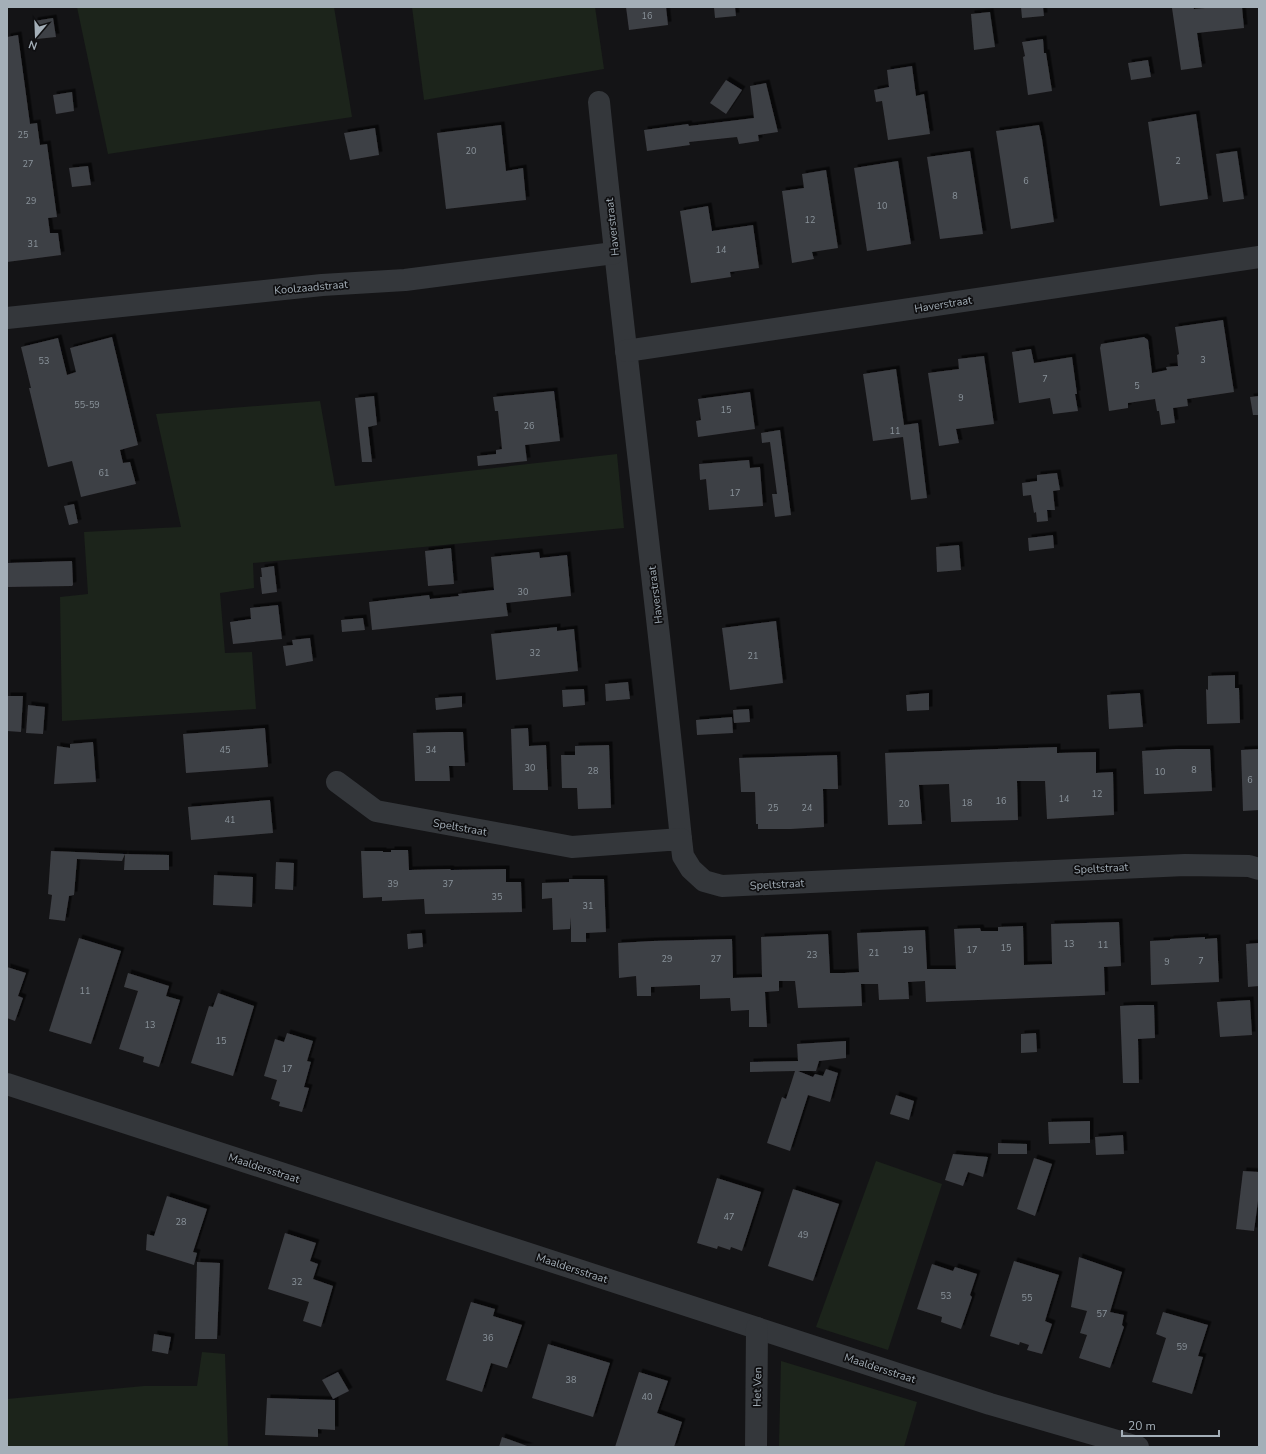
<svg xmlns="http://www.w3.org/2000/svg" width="1266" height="1454" font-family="'Nunito Sans',sans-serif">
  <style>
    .green { fill: #1c241b }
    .building { fill: #3e3f44; filter: url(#shadow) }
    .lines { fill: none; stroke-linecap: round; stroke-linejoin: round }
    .street { stroke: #34373b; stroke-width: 22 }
    .labels { text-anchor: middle; stroke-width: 3.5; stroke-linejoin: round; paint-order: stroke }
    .number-label { font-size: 9px; fill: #8a939b }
    .street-label { font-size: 11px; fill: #a4afb8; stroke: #0f0f11 }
  </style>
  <defs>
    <filter id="shadow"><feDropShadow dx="3.5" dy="-3.5" stdDeviation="0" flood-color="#0009"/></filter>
  </defs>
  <rect width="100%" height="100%" fill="#141416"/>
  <g class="green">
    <path d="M77,7H334L352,117L108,154Z"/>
    <path d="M412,7H595L604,69L424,100Z"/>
    <path d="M320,401L335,486L617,454L624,528L253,563L254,588L220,593L225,653L252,652L256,709L62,721L60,597L88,594L84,532L181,527L156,414Z"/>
    <path d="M876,1161L942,1184L888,1350L816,1327Z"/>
    <path d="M202,1352L225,1354L228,1447H7V1399L144,1386H197Z"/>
    <path d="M781,1361L917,1402L904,1447H779Z"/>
  </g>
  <g class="building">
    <path d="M626,7H666L668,25L629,30Z"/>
    <path d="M714,7H735L736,16L715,18Z"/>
    <path d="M1021,7H1043L1044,16L1022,18Z"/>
    <path d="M1178,7H1193L1194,9L1216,7H1242L1244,28L1197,33L1202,67L1181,70L1172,8Z"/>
    <path d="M990,12L995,47L974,50L971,14Z"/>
    <path d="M53,18L56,37L37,39L34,21Z"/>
    <path d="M18,35L30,124L37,123L40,145L47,144L57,217L48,218L50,233H58L61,255L7,262V37Z"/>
    <path d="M1043,39L1044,53H1046L1052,91L1028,95L1023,57L1025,56L1022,42Z"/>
    <path d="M1148,60L1151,77L1131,80L1128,63Z"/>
    <path d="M912,66L916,96L924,94L930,134L888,140L882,101L876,102L874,90L889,87L887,70Z"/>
    <path d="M726,80L742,90L726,114L710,103Z"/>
    <path d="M766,83L778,132L758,135L759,141L739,144L737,137L689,142L690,145L647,151L644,130L688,124L689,126L754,118L750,86Z"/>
    <path d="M72,92L74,111L56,114L53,95Z"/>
    <path d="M1196,114L1208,199L1160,206L1148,122Z"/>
    <path d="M501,125L506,171L523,168L526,200L446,209L437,133Z"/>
    <path d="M1039,125L1042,139L1054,222L1011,229L996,131Z"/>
    <path d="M375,128L379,155L350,160L344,133Z"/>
    <path d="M970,151L983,234L940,239L927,157Z"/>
    <path d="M1237,151L1244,199L1223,202L1216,154Z"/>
    <path d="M898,161L911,244L867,251L854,168Z"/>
    <path d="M88,166L91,185L72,187L69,168Z"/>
    <path d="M826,170L838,248L812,252L814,259L792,263L782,191L804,188L802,174Z"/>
    <path d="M708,206L712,231L753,225L759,268L730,272L731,277L691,283L680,211Z"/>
    <path d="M1223,320L1234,392L1187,399L1188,406L1173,408L1175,423L1161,425L1159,411H1157L1155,399L1128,403V408L1109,411L1100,348L1101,344L1144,337L1148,340L1152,373L1167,370L1166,367L1178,366L1177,355L1179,354L1175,327Z"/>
    <path d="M112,337L138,445L120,450L123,463L130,462L136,484L81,497L72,461L48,467L29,388H31L21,347L58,338L67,375L76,372L70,348Z"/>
    <path d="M1031,349L1034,363L1072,357L1077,394H1075L1078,411L1053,414L1050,398L1019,403L1012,352Z"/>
    <path d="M984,356L994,424L956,429L959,443L939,446L928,373L959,369L958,359Z"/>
    <path d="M896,369L904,425L918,423L927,498L911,500L903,437L873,441L863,374Z"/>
    <path d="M554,391L560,441L525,445L527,461L478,466L477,456L496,454V450L502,449L498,411H495L493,397Z"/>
    <path d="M750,392L755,429L698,437L696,421L701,420L698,399Z"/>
    <path d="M374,396L377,425L368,427L372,462H362L355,398Z"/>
    <path d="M1259,396V415H1253L1250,397Z"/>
    <path d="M780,430L791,515L775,517L772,494H777L770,442L762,443L761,433Z"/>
    <path d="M749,460L750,468L760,467L763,506L709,510L706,479L700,480L699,464Z"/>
    <path d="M1057,473L1060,490L1053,491L1055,510H1047L1048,521L1037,522L1036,512L1034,513L1031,495L1023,496L1022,483L1037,481V475Z"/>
    <path d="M74,504L78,523L69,525L64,506Z"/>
    <path d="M1053,535L1054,548L1029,551L1028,538Z"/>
    <path d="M959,545L961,570L937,572L936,547Z"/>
    <path d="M451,548L454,584L428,586L425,551Z"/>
    <path d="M539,552L540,558L567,555L571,596L506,603L508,616L372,630L369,602L429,595L430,599L459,596L458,594L494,590L491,557Z"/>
    <path d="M72,561L73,585L72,586L7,587V563Z"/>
    <path d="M274,566L277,592L262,594L260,577H262L261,568Z"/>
    <path d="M278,605L282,639L233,644L230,622L251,619L250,608Z"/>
    <path d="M363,618L365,630L342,632L341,620Z"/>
    <path d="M776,621L783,683L730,690L722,628Z"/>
    <path d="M557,627V631L574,629L578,671L496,680L491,634Z"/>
    <path d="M310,638L313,661L286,666L283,646L293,645L292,640Z"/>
    <path d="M1235,675V688H1239L1240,723L1207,724L1206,689L1208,690V676Z"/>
    <path d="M628,682L630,699L606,701L605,684Z"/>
    <path d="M584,689L585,705L563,707L562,690Z"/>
    <path d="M929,693V710L907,711L906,695Z"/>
    <path d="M1140,693L1143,727L1109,729L1107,695Z"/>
    <path d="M7,696H23L21,732L7,731Z"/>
    <path d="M462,696V707L436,710L435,698Z"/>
    <path d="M28,705L45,707L43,734L26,733Z"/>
    <path d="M749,709L750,722L734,723L733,710Z"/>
    <path d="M732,717L733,733L697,735L696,720Z"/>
    <path d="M265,728L268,767L186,773L183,734Z"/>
    <path d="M528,728L529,746L546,745L548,790H513L511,729Z"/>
    <path d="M448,732H463L465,766H449L450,781H415L413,733Z"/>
    <path d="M93,742L96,782L54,784L57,746L70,748V744Z"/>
    <path d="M609,745L611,808L578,809L577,788H562L561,755H575V746Z"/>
    <path d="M1057,747V753L1096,752V773L1113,772L1114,815L1047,819L1045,781H1017L1018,820L951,822L949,784L919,785L922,824L888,825L885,753Z"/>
    <path d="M1176,749H1210L1212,791L1144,794L1142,751Z"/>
    <path d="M1259,749V810L1243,811L1241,750Z"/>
    <path d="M837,755L838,789H823L824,827L791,829H758V824H756L755,792H741L739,758Z"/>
    <path d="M270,800L273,833L191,840L188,807Z"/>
    <path d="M391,850H408L409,870L450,869L451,870L506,869V882H521L522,912L425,914L424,899L382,901V897L363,898L361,851H383V852H391Z"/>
    <path d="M51,851L125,854L122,861L77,859L74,895L69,896L65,921L49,919L52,895L48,894Z"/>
    <path d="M125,854L169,855V870H124Z"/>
    <path d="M276,862L294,863L293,890L275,889Z"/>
    <path d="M214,875L253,877L252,907L213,905Z"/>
    <path d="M569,879H604L606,932L586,933V942H571V917L570,929L553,930L552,898L542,899V883L569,882Z"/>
    <path d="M1119,922L1121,966L1104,967L1105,995L926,1002L925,981L908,982L909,999L879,1000L878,984H861L862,1006L798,1008L795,981H779V991L765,992L767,1027H749V1010L731,1011L730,998L700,999V985L651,987V996H637L636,976L619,978L618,943L652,941L732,939L733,978L762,977L761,937L828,934L830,973H844L859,972L857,933L925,930L927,969H956L954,929L980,928L981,931H998V927L1023,926L1024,965L1052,964L1051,924Z"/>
    <path d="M422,933L423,947L408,949L407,934Z"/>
    <path d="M1205,937V939L1217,938L1219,982L1151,985L1150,941L1170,940V939Z"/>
    <path d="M79,938L121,951L91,1044L49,1031Z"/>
    <path d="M1259,943V986L1248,987L1246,944Z"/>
    <path d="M7,967L26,973L18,996L23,998L15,1021L7,1018Z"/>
    <path d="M128,973L169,986L166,996L180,1000L159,1067L143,1062L144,1057L119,1049L138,991L124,987Z"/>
    <path d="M218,993L254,1006L233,1076L191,1063L209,1006L213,1007Z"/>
    <path d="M1250,1000L1252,1035L1220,1037L1217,1002Z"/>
    <path d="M1137,1005H1154L1155,1038L1138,1039L1139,1083H1123L1120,1006Z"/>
    <path d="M287,1033L313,1041L307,1061L311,1062L304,1087L309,1088L302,1112L279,1106L280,1102L271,1099L277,1080L264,1076L275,1039L284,1042Z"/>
    <path d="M1036,1033L1037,1052L1021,1053V1034Z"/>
    <path d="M846,1041V1058L819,1061L816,1071H798L813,1077L815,1074L823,1076L826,1069L838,1073L830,1102L808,1095L790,1151L767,1143L782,1097L786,1099L795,1071L750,1072V1062L798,1061L797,1044Z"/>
    <path d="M896,1095L914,1101L909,1120L890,1114Z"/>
    <path d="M1090,1121V1143L1049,1144L1048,1122Z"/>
    <path d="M1123,1135L1124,1154L1096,1155L1095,1137Z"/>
    <path d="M998,1143L1027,1144V1154H998Z"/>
    <path d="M953,1154L988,1157L983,1177L968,1172L963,1186L945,1180Z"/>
    <path d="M1034,1158L1052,1164L1035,1216L1017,1209Z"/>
    <path d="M1243,1171L1259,1172V1193L1254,1231L1236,1229Z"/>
    <path d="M717,1178L761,1192L742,1251L731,1247L730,1250L718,1246L717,1249L697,1243Z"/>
    <path d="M793,1189L839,1204L813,1281L768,1266Z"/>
    <path d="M167,1196L207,1209L193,1252L197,1253L194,1265L146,1250L147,1234L154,1236Z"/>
    <path d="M285,1233L316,1243L310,1261L318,1264L313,1279L333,1286L321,1327L303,1321L309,1302L268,1289Z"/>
    <path d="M1079,1257L1122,1272L1110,1312L1124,1315L1122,1325L1124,1327L1110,1368L1079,1358L1087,1335L1080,1333L1087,1311L1071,1307Z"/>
    <path d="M1014,1261L1059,1275L1045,1321L1052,1324L1042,1354L1027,1350L1029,1345L1020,1342L1019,1345L990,1336Z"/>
    <path d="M197,1262L220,1263L217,1339H195Z"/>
    <path d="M932,1264L953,1271L955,1267L977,1274L970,1295L972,1297L961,1329L941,1322L942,1317L917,1309Z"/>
    <path d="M471,1302L495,1309L493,1316L522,1325L507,1368L491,1363L482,1392L446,1380Z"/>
    <path d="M1163,1312L1208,1325L1198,1356L1203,1357L1192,1394L1152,1382L1166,1338L1156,1334Z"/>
    <path d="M154,1334L171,1337L168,1354L152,1351Z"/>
    <path d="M548,1344L610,1363L593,1417L532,1398Z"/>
    <path d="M338,1372L349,1391L333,1399L322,1380Z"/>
    <path d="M639,1372L668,1381L657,1413L682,1422L674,1447H615Z"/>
    <path d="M267,1398L335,1400V1430L318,1429V1437L265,1435Z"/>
    <path d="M502,1437L530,1447H499Z"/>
  </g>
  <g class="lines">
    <g class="street">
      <path d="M599,102C624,348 656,593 681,839"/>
      <path d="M7,318L322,285L405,280L614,253"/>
      <path d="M626,351L1259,257"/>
      <path d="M337,782L376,811L572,847L681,839L683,856L691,869L704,881L722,886L1185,865L1249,866L1259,869"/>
      <path d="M7,1084L990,1404L1138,1447"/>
      <path d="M756,1447L757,1328"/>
    </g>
  </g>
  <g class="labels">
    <g class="number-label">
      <text x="647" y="19">16</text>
      <text x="23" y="138">25</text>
      <text x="471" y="154">20</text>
      <text x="1178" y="164">2</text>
      <text x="28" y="167">27</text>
      <text x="1026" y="184">6</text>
      <text x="955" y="199">8</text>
      <text x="31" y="204">29</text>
      <text x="882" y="209">10</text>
      <text x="810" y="223">12</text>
      <text x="33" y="247">31</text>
      <text x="721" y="253">14</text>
      <text x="1203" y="363">3</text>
      <text x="44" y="364">53</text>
      <text x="1045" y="382">7</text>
      <text x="1137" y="389">5</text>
      <text x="961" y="401">9</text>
      <text x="87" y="408">55-59</text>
      <text x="726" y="413">15</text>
      <text x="529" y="429">26</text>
      <text x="895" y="434">11</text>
      <text x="104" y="476">61</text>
      <text x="735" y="496">17</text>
      <text x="523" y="595">30</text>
      <text x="535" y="656">32</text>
      <text x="753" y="659">21</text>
      <text x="225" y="753">45</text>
      <text x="431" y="753">34</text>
      <text x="530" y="771">30</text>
      <text x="1194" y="773">8</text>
      <text x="593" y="774">28</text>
      <text x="1160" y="775">10</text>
      <text x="1250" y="783">6</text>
      <text x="1097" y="797">12</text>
      <text x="1064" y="802">14</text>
      <text x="1001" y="804">16</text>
      <text x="967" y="806">18</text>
      <text x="904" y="807">20</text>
      <text x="773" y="811">25</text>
      <text x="807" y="811">24</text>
      <text x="230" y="823">41</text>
      <text x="393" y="887">39</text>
      <text x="448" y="887">37</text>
      <text x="497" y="900">35</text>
      <text x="588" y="909">31</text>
      <text x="1069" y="947">13</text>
      <text x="1103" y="948">11</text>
      <text x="1006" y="951">15</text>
      <text x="908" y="953">19</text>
      <text x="972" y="953">17</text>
      <text x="874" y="956">21</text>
      <text x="812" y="958">23</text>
      <text x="667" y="962">29</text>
      <text x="716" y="962">27</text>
      <text x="1201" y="964">7</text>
      <text x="1167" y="965">9</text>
      <text x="85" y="994">11</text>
      <text x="150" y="1028">13</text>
      <text x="221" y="1044">15</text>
      <text x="287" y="1072">17</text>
      <text x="729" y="1220">47</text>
      <text x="181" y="1225">28</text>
      <text x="803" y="1238">49</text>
      <text x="297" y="1285">32</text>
      <text x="946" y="1299">53</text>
      <text x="1027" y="1301">55</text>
      <text x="1102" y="1317">57</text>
      <text x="488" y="1341">36</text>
      <text x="1182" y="1350">59</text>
      <text x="571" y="1383">38</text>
      <text x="647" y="1400">40</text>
    </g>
    <g class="street-label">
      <text transform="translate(612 227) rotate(-96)" y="4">Haverstraat</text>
      <text transform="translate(311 287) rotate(-5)" y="4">Koolzaadstraat</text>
      <text transform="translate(943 304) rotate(-9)" y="4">Haverstraat</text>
      <text transform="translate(655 595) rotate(-97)" y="4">Haverstraat</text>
      <text transform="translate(460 827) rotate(10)" y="4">Speltstraat</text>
      <text transform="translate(1101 868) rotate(-3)" y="4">Speltstraat</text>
      <text transform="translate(777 884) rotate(-3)" y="4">Speltstraat</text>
      <text transform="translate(264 1168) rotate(18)" y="4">Maaldersstraat</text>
      <text transform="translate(572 1268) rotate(18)" y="4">Maaldersstraat</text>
      <text transform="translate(880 1368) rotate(18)" y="4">Maaldersstraat</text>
      <text transform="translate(757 1387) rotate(-89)" y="4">Het Ven</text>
    </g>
  </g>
  <rect width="1266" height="1454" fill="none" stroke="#a4afb8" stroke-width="16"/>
  <g transform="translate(36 36) rotate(199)" stroke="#0f0f11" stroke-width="3" paint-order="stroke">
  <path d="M0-3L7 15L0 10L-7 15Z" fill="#a4afb8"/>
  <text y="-6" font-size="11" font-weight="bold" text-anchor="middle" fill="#a4afb8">N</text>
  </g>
  <path d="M1122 1430v6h97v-6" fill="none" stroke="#a4afb8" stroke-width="2"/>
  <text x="1128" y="1430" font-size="12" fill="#a4afb8" stroke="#0f0f11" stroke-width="3" paint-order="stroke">20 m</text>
</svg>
